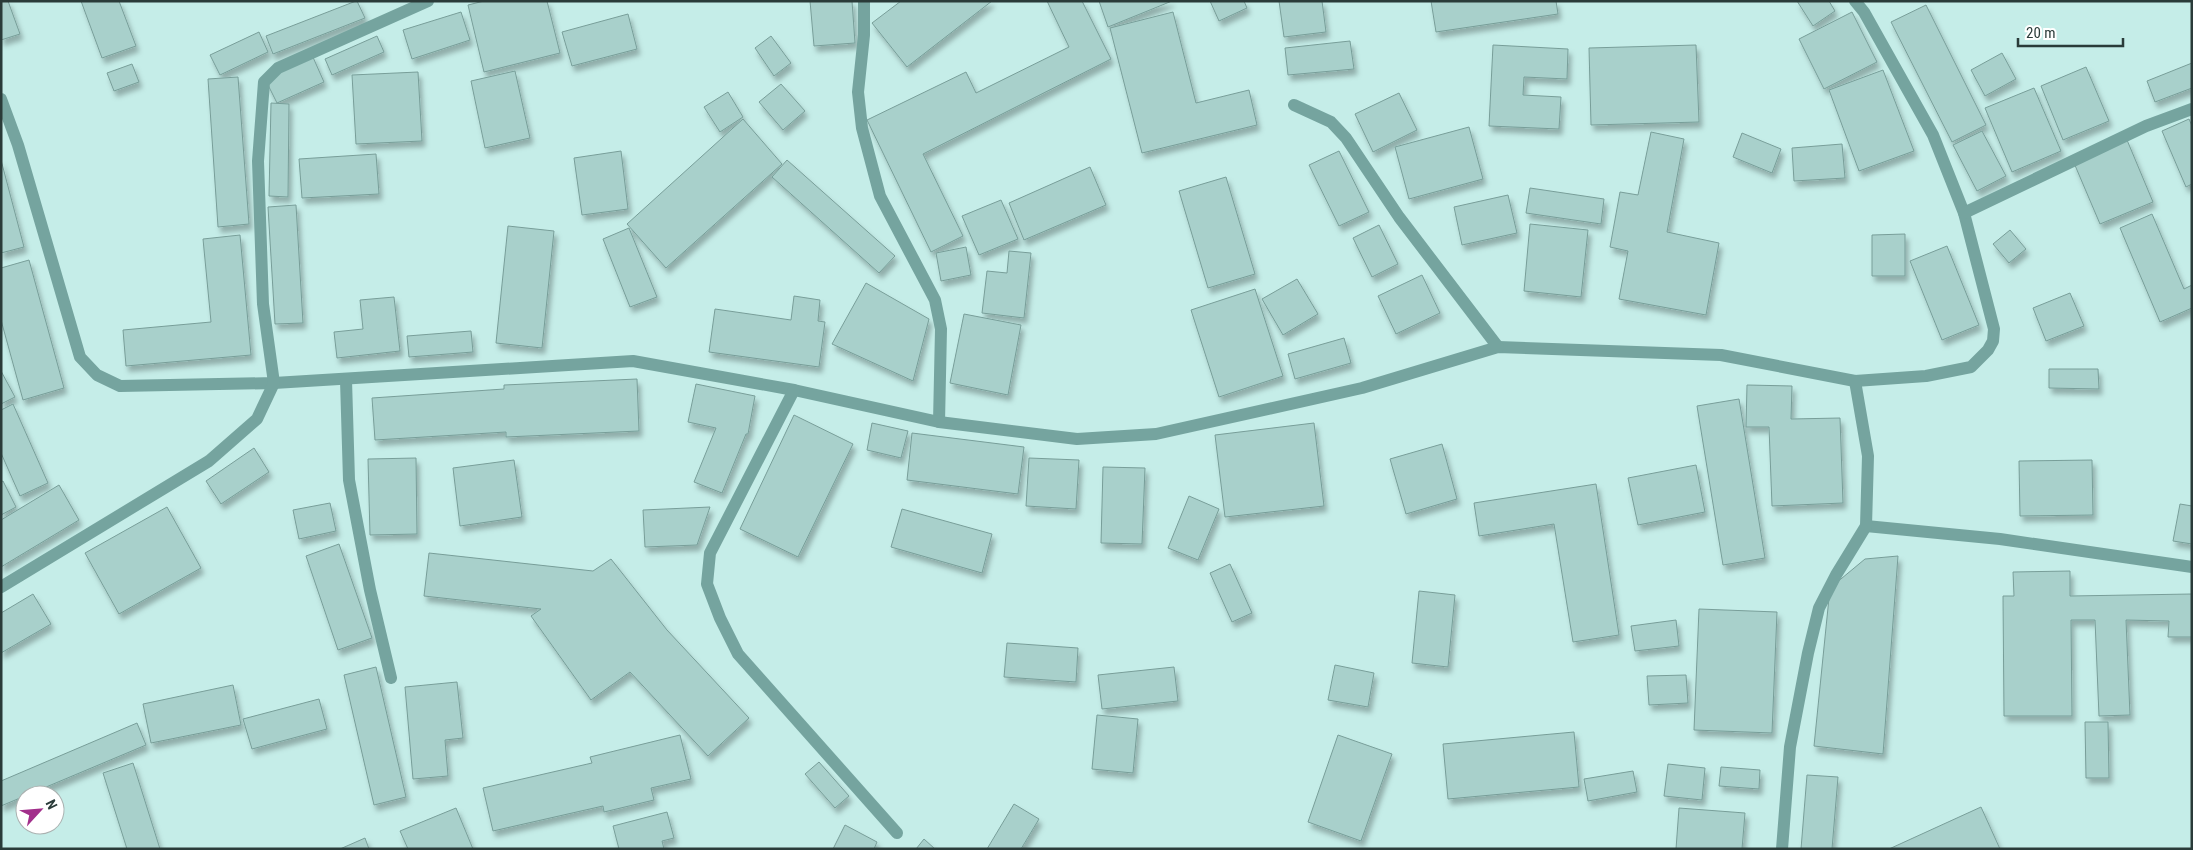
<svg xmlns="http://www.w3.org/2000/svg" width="2193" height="850" font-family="'Roboto Condensed',sans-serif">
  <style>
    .building { fill: #a8d0cb; stroke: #789e99; filter: url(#shadow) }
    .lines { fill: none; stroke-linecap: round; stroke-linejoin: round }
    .minor { stroke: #75a49f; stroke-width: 12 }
  </style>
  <defs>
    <filter id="shadow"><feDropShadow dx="3" dy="5.5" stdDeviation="2.5" flood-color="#0004"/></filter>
  </defs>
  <rect width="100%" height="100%" fill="#c5ede8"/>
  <g class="building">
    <path d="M1,1H8L20,34L1,40Z"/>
    <path d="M81,1H119L136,46L102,58Z"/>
    <path d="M356,1H357L365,18L273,54L266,36Z"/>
    <path d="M484,1H547L560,53L484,72L468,5Z"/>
    <path d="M810,1H852L855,43L814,46Z"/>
    <path d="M901,1H992L907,67L872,23Z"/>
    <path d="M1047,1H1082L1111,59L923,154L963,236L931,252L867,120L966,72L976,93L1069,47Z"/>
    <path d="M1099,1H1172L1108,27Z"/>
    <path d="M1210,1H1244L1247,8L1219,21Z"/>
    <path d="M1279,1H1322L1326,32L1284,37Z"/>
    <path d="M1431,1H1556L1558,14L1436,32Z"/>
    <path d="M1797,1H1829L1835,11L1813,26Z"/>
    <path d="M1926,5L1986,125L1952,142L1891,22Z"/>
    <path d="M461,12L470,40L412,59L403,30Z"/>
    <path d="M1173,12L1196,103L1249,90L1257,125L1142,153L1110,28Z"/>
    <path d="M1852,12L1877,62L1824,89L1799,39Z"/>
    <path d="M628,14L637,49L572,66L562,32Z"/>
    <path d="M259,32L268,52L220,75L210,55Z"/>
    <path d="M377,36L384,52L332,75L325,59Z"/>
    <path d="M771,36L791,63L774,76L755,48Z"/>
    <path d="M1350,41L1354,69L1288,75L1285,48Z"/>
    <path d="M1493,45L1568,49L1567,79L1524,77L1523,95L1561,97L1559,129L1489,126Z"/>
    <path d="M1696,45L1699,122L1591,125L1589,48Z"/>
    <path d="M2002,53L2016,79L1985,96L1971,70Z"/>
    <path d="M312,55L324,82L277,103L264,77Z"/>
    <path d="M2192,63V88L2155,102L2147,81Z"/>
    <path d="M132,64L139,82L114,91L107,73Z"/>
    <path d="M2086,67L2109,121L2063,140L2041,86Z"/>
    <path d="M1883,70L1914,151L1859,171L1829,90Z"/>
    <path d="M515,71L530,138L485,148L471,81Z"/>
    <path d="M418,72L422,141L356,144L352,75Z"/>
    <path d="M238,77L249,224L218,227L208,79Z"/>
    <path d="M781,84L805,111L783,130L759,102Z"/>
    <path d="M2034,88L2061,151L2012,172L1985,108Z"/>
    <path d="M728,92L743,117L720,132L704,107Z"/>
    <path d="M1399,93L1417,130L1373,152L1355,114Z"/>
    <path d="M271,103L289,104L288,197L269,196Z"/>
    <path d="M743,119L782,164L666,268L627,224Z"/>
    <path d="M2189,119L2192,126V184L2186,187L2162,131Z"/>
    <path d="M1469,127L1483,179L1409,199L1395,147Z"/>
    <path d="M1982,131L2006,176L1977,191L1953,145Z"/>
    <path d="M1651,132L1684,139L1667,232L1719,243L1706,315L1619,299L1628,251L1610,247L1620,192L1638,195Z"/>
    <path d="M1742,133L1781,149L1772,173L1733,157Z"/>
    <path d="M2127,140L2153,202L2100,224L2074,163Z"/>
    <path d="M1842,144L1845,178L1794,181L1792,148Z"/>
    <path d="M621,151L628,209L582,215L574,158Z"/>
    <path d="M1339,151L1369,212L1339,226L1309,165Z"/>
    <path d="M376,154L379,194L302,198L299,159Z"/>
    <path d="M1,160L24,247L1,253Z"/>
    <path d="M787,160L895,256L879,273L772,177Z"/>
    <path d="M1090,167L1106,205L1024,240L1009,203Z"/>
    <path d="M1226,177L1255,274L1208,288L1179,191Z"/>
    <path d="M1530,188L1604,199L1601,224L1526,213Z"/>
    <path d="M1508,195L1517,233L1462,245L1454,207Z"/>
    <path d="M1001,200L1018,239L979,255L962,216Z"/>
    <path d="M296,205L303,323L275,324L268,207Z"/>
    <path d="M2152,214L2184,289L2192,285V308L2160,322L2120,228Z"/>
    <path d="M1530,224L1588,230L1581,297L1524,291Z"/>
    <path d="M1379,225L1398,264L1372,277L1353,238Z"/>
    <path d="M508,226L554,231L542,348L496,343Z"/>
    <path d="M629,228L657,297L630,307L603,239Z"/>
    <path d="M2010,230L2026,249L2009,263L1993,244Z"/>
    <path d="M1905,234V276H1872V235Z"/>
    <path d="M240,235L251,355L126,366L123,330L211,322L203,239Z"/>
    <path d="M1947,246L1979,325L1942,340L1910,261Z"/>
    <path d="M966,247L971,275L941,281L936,253Z"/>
    <path d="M1009,251L1031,253L1024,318L982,313L987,271L1007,273Z"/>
    <path d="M29,260L64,388L23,400L1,320V268Z"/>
    <path d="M1422,275L1440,313L1396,334L1378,296Z"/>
    <path d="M1297,279L1318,314L1283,335L1262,299Z"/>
    <path d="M866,283L929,319L913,381L832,344Z"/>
    <path d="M1255,289L1283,376L1219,397L1191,310Z"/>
    <path d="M2070,293L2084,326L2046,341L2033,308Z"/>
    <path d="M794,296L820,300L818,321L825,322L819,367L709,352L715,309L791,320Z"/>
    <path d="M394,297L400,351L337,358L334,332L363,329L360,300Z"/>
    <path d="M964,314L1021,325L1008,395L950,383Z"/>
    <path d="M471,331L473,352L409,357L407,336Z"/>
    <path d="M1344,338L1351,363L1295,379L1288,354Z"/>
    <path d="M2049,369H2098L2099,389L2049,388Z"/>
    <path d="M1,371L15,397L1,404Z"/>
    <path d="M637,379L639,431L506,437V432L375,440L372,398L504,389V385Z"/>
    <path d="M696,384L755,396L748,434H746L722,493L694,482L716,428L688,422Z"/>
    <path d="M1747,385L1792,386L1791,419L1840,418L1843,503L1772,506L1769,427H1746Z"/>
    <path d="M1739,399L1765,558L1723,565L1697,406Z"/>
    <path d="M13,404L48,483L20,496L1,453V410Z"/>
    <path d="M794,415L853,444L798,557L740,529Z"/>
    <path d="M872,423L908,431L901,458L867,450Z"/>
    <path d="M1314,423L1324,506L1225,517L1215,435Z"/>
    <path d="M912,433L1024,447L1018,494L907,480Z"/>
    <path d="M1442,444L1457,499L1406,514L1390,459Z"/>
    <path d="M254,448L269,472L221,504L206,481Z"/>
    <path d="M416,458L417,534L370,535L368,459Z"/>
    <path d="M1029,458L1079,460L1076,509L1026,506Z"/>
    <path d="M514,460L522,517L460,526L453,468Z"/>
    <path d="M2092,460L2093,515L2020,516L2019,461Z"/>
    <path d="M1696,465L1705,512L1638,525L1628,478Z"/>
    <path d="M1103,467L1145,468L1142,544L1101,543Z"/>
    <path d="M3,481L16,507L1,515V482Z"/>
    <path d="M1596,484L1619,635L1573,642L1554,524L1479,536L1474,503Z"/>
    <path d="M59,485L79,520L1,567V520Z"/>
    <path d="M1189,496L1219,509L1198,560L1168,548Z"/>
    <path d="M330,503L336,531L299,539L293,510Z"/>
    <path d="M2180,504L2192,506V544L2173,541Z"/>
    <path d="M167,507L201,568L119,614L85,553Z"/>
    <path d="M710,507L697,545L645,547L643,510Z"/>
    <path d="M902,509L992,534L982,573L891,547Z"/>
    <path d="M339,544L372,638L338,650L306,556Z"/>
    <path d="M429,553L593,571L611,559L667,630L749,718L708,756L630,672L591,700L531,616L541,609L424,596Z"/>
    <path d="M1898,556L1883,754L1814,746L1830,588L1865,559Z"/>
    <path d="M1230,564L1252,613L1232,622L1210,573Z"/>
    <path d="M2070,571V596L2192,594V637H2168L2169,621L2126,620L2130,715L2099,716L2095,620H2071L2072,716H2004L2003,596H2014L2013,572Z"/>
    <path d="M1419,591L1455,595L1448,667L1412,663Z"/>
    <path d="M33,594L51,624L1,653V613Z"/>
    <path d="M1699,609L1777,612L1772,733L1694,730Z"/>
    <path d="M1676,620L1679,646L1635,651L1631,626Z"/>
    <path d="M1007,643L1078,648L1076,682L1004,677Z"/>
    <path d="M1335,665L1374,673L1368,707L1328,700Z"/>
    <path d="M376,667L406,797L374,805L344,675Z"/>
    <path d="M1174,667L1178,701L1102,709L1098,675Z"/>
    <path d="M1686,675L1688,703L1649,705L1647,676Z"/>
    <path d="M457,682L463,738L445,740L448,776L413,779L405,687Z"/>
    <path d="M233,685L241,725L151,743L143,704Z"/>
    <path d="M319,699L327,729L252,749L243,719Z"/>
    <path d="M1097,715L1138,719L1133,773L1092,769Z"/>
    <path d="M2085,722H2108L2109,778H2086Z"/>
    <path d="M137,723L146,745L1,806V781Z"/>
    <path d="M1574,732L1579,787L1448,799L1443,744Z"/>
    <path d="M680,735L691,779L651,788L654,800L604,812L603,806L493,831L483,788L592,763L590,757Z"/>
    <path d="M1338,735L1392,754L1361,841L1308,822Z"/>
    <path d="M819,762L849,796L835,808L805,774Z"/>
    <path d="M133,763L160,849H127L103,773Z"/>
    <path d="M1668,764L1705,768L1702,800L1664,796Z"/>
    <path d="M1721,767L1760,770L1759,789L1719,786Z"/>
    <path d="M1633,771L1637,792L1588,801L1584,779Z"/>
    <path d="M1807,775L1838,777L1832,849H1801Z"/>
    <path d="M1014,804L1039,819L1021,849H987Z"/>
    <path d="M1981,807L2000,849H1889Z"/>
    <path d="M456,808L473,849H408L400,831Z"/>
    <path d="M1679,808L1745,813L1742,849H1676Z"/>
    <path d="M667,812L674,838L662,841L664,849H619L613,826Z"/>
    <path d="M845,825L877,842L874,849H833Z"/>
    <path d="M365,838L369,849H340Z"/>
    <path d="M924,839L935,849H916Z"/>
  </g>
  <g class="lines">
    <g class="minor">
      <path d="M864,1V35L858,92L862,128L880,196L935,300L941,329L939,422"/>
      <path d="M1,99L18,145L80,357L97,375L120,386L274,383L633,361L794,390L939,422L1077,439L1156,434L1362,388L1498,347L1721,355L1855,381L1926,376L1971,367L1988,350L1993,341L1994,329L1964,213L1933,135L1864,12L1855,1"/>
      <path d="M1294,105L1331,122L1346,138L1399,217L1498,347"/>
      <path d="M1964,213L2146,126L2192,109"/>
      <path d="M346,380L349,480L370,590L391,678"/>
      <path d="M794,390L710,553L707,584L720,618L738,654L897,833"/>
      <path d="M1866,526L2000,539L2192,567"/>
      <path d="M1,587L209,461L257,419L274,383L263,304L258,161L264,82L278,68L428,1"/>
      <path d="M1782,849L1790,747L1808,653L1819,608L1836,575L1866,526L1868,456L1855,381"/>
    </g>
  </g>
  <rect width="2193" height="850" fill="none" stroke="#2a3b39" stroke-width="5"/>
  <g transform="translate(40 810) rotate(64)"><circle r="24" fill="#ffffff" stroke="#aab1b0"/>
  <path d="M0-4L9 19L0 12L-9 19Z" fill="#a22f8b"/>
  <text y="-8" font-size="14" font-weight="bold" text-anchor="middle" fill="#2a3b39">N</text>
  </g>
  <path d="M2018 38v8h105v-8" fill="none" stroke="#2a3b39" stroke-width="2.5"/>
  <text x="2026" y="38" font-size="15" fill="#2a3b39" stroke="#ffffff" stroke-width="4" paint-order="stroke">20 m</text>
</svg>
